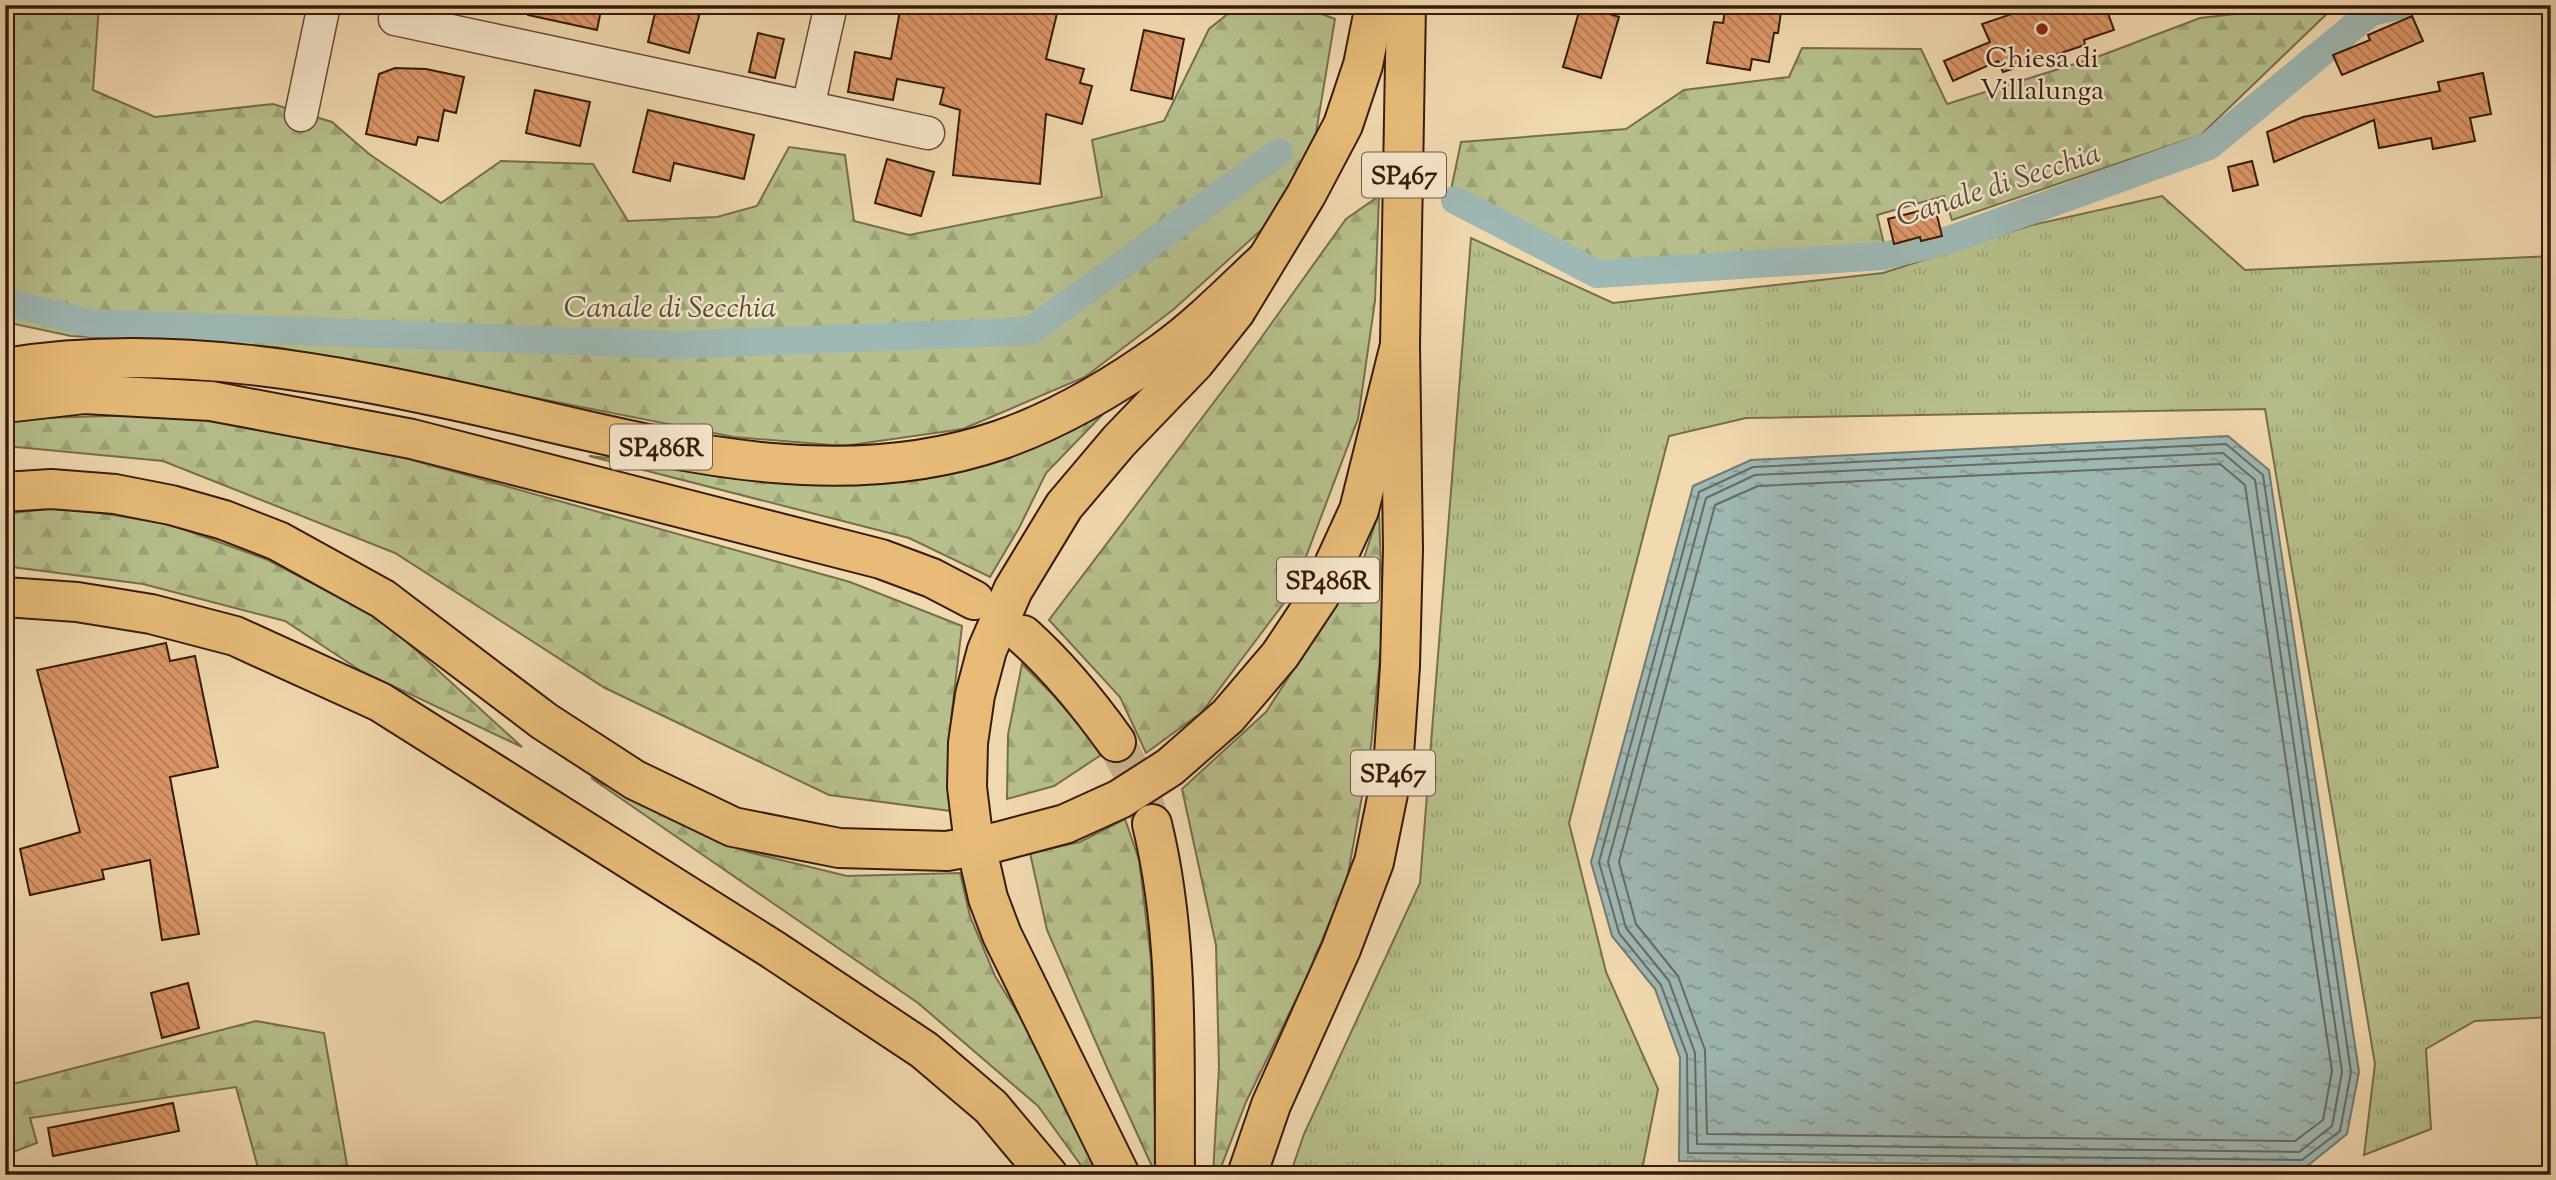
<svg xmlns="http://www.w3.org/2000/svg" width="2556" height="1180" font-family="'Sorts Mill Goudy',serif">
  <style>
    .grass { fill: url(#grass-tufts); stroke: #776e4c; stroke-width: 2 }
    .forest { fill: url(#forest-firs); stroke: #776e4c; stroke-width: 2 }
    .water { fill: url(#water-ripples); stroke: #757970; stroke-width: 2 }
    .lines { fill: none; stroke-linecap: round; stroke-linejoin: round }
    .shore { stroke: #6a6a60; stroke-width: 2 }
    .canal { stroke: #9eb8b4; stroke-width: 28 }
    .building { fill: url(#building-back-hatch); stroke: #371b0b; stroke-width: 2 }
    .major-tunnel { stroke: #ccb38e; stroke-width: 38; stroke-dasharray: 38 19; stroke-linecap: butt }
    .minor-casing { stroke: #664a34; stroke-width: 35 }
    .major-casing { stroke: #371b0b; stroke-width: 42 }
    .minor { stroke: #f6e6cb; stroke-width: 32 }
    .major { stroke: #e8bc78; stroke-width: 38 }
    .poi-dot { fill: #8f2418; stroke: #f6e6cb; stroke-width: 2.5 }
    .labels { text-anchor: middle; stroke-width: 5; stroke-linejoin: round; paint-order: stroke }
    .shield { fill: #f6e6cb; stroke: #705845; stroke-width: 2 }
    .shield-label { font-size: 26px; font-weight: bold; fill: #371b0b }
    .poi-label { font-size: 28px; fill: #371b0b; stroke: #f6e6cb }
    .water-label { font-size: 30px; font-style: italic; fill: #564a3e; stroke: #f6e6cb }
  </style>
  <defs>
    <pattern id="grass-tufts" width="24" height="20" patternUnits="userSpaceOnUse" patternTransform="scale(1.75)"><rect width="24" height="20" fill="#b7c08d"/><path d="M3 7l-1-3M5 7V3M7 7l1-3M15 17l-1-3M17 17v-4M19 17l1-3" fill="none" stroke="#9ea478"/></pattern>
    <pattern id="forest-firs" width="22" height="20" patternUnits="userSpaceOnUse" patternTransform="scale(1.75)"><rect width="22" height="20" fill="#b7c08d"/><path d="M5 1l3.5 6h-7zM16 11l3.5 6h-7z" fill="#9ea478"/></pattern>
    <pattern id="water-ripples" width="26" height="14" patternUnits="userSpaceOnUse" patternTransform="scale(1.75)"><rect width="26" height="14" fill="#9eb8b4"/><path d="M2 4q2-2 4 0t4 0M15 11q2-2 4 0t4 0" fill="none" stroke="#829591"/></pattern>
    <pattern id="building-back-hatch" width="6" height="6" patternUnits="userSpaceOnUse" patternTransform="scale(1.75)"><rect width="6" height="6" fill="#dd9769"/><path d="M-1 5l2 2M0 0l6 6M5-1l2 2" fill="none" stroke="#b47a55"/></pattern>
  </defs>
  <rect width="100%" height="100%" fill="#f1d9af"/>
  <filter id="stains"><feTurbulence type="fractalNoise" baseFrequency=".00286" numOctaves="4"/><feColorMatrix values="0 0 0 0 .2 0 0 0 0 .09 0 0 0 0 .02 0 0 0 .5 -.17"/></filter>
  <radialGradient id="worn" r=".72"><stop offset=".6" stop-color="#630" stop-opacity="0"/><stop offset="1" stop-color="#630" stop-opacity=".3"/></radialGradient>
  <path class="grass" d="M2162,196L2245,270L2551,256V1017L2475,1021L2426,1049L2431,1129L2364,1155L2375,1064L2265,409L1746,418L1669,436L1569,823L1606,972L1658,1089L1641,1175H1290L1304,1134L1420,883L1471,238L1613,303L1883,273L2032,225Z"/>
  <g class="forest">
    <path d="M5,5H99L93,90L155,117L273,104L332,122L369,154L441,203L501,161L593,164L628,221L717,217L757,206L789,147L845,155L854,221L909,235L1102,197L1092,140L1164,121L1209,29L1239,5H1298L1335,19L1316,133L1269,223L1174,309L1085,377L963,429L844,446L734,437L276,347L71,336L5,322Z"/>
    <path d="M2315,5H2336L2201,135L1952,220L1944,196L1877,215L1884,244L1597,264L1451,190L1461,142L1626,129L1684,90L1789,77L1802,48L1921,49L1947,104L2097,57L2200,18Z"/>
    <path d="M1379,196L1375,301L1358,419L1293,591L1202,712L1146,753L1120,697L1049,620L1236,373L1346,219Z"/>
    <path d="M180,414L394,455L850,582L962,626L951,719V811L829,795L605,688L395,553L163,461L16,447L5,450L6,419Z"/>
    <path d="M1103,414L1046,473L1019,528L990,577L909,538L589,456L772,475L917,479L1045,439Z"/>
    <path d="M65,507L172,525L268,560L384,621L522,747L361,671L285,621L143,584L5,566V514Z"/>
    <path d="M1379,512L1383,628L1371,746L1347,880L1306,979L1246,1102L1218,1175H1213L1219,1067L1216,945L1182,789L1266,712L1362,564Z"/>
    <path d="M1022,664L1053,695L1104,753L1054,786L1007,799L1008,735Z"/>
    <path d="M591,778L748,852L847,876L960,873L970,916L995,976L1037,1045L1085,1141L1096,1175H1088L1038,1106L918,1003Z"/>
    <path d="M1125,819L1139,860L1151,960L1156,1175L1108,1070L1047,930L1030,853L1080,842Z"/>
    <path d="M256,1021L324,1033L347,1165L327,1168V1175H260L236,1087L30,1118L37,1143L5,1155V1086Z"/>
  </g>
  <path class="water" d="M2228,436L2269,470L2359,1072L2347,1134L2306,1167L1679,1161L1680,1058L1655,989L1612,936L1591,862L1693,486L1751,460Z"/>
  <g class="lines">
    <g class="shore">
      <path d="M2226,444L2263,475L2351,1072L2340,1131L2302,1160L1688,1153L1687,1055L1661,985L1619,933L1599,862L1699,492L1753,467Z"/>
      <path d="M2223,453L2255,480L2342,1072L2332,1126L2299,1152L1697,1144L1695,1053L1669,981L1626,928L1608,862L1706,498L1755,475Z"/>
      <path d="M2220,464L2245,485L2332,1071L2323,1120L2295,1141L1707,1134L1705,1050L1678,976L1636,924L1619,862L1715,505L1758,486Z"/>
    </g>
    <g class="canal">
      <path d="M1455,200L1597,274L1884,256L1952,239L2209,146L2371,12L2401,5"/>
      <path d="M5,302L90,323L678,345L1030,331L1279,152"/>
    </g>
  </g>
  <g class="building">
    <path d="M529,5H602L597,30L528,15Z"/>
    <path d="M657,5H702L689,53L648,42Z"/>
    <path d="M901,5H1059L1046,59L1084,69L1080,83L1092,86L1082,124L1046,114L1040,184L953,175L960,110L940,104L944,88L897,79L893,100L848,92L855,52L891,59Z"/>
    <path d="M1581,5L1619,17L1601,78L1563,67Z"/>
    <path d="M1726,5H1782L1778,33H1774L1769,62L1752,59L1750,70L1707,63L1714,22L1723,23Z"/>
    <path d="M2012,5H2105L2114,30L2084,40L2085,45L2003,72L1998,61L1953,81L1944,61L1990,42L1982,24L2015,13Z"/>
    <path d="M2412,16L2423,41L2342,75L2333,55L2370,40L2368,35Z"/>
    <path d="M1144,30L1184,39L1172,99L1131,90Z"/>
    <path d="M758,33L784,39L775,78L749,72Z"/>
    <path d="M395,68L426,69L464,77L456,113L444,110L438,141L418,137L416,145L366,134L379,74Z"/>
    <path d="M2483,73L2491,114L2470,118L2475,141L2433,149L2431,138L2379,148L2374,120L2274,162L2267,132L2303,117L2440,91L2438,82Z"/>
    <path d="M535,90L590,102L580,146L526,133Z"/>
    <path d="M648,110L754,135L744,179L674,163L670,181L633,172Z"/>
    <path d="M887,159L934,172L921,216L875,203Z"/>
    <path d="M2252,161L2258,185L2233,191L2228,167Z"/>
    <path d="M1935,207L1942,236L1921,241L1920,237L1894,244L1888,219Z"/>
    <path d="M166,643L170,661L195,656L218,767L170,777L199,934L162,940L150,860L102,870L104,879L30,895L20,849L80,832L37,670Z"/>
    <path d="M188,983L199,1028L162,1038L151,993Z"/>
    <path d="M173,1103L179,1131L53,1156L48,1128Z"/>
  </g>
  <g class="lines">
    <path class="major-tunnel" d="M1116,742L1137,782L1150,819"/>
    <g class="minor-casing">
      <g id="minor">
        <path d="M395,19L928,133"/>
        <path d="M808,107L831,5"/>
        <path d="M301,115L324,5"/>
      </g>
    </g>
    <g class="major-casing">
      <g id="major">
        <path d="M5,368C166,341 331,373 488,408C657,446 830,498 1000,440C1058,420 1115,386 1164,351C1200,325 1232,292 1264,262"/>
        <path d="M5,403L84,394L211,401L412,439L881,559L932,578L974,600"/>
        <path d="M5,492L51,489L115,494L171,505L224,520L278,541L383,599L544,721L635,780L733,827L839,848L947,851L997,842L1065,824L1120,799L1170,767L1228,716L1280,655L1320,595L1359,510L1400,345"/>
        <path d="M5,597L77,602L151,614L235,636L380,702L772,949L924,1050L991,1107L1048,1175"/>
        <path d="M1023,635C1059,667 1088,703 1116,742"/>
        <path d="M1152,824C1180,938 1174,1058 1175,1175"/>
        <path d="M972,828L967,787L968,743L975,695L987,650L1013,590L1064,506L1119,441L1195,362L1235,312L1306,195L1343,125L1363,65L1375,5"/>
        <path d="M980,863L988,898L1002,935L1120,1175"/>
        <path d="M1247,1175L1271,1105L1341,949L1374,862L1393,769L1400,666L1403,549L1400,345L1406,5"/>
      </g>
    </g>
    <use href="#minor" class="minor"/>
    <use href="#major" class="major"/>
  </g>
  <circle class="poi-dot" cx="2042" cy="29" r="7"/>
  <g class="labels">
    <g class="shield">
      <rect x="1362" y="152.5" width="84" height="45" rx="5"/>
      <rect x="610" y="424.5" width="102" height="45" rx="5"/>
      <rect x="1277" y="557.5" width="102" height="45" rx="5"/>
      <rect x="1351" y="750.5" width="84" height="45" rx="5"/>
    </g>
    <g class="shield-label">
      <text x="1404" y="184">SP467</text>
      <text x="661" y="456">SP486R</text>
      <text x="1328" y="589">SP486R</text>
      <text x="1393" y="782">SP467</text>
    </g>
    <g class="poi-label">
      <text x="2042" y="67">Chiesa di<tspan x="2042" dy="32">Villalunga</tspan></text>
    </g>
    <g class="water-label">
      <text transform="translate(1998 184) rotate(-18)" y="10">Canale di Secchia</text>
      <text x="670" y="317">Canale di Secchia</text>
    </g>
  </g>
  <rect width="2556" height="1180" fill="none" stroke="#f1d9af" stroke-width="28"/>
  <rect x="7" y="7" width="2542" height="1166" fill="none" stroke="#371b0b" stroke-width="3.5"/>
  <rect x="14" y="14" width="2528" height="1152" fill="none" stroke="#371b0b" stroke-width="2"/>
  <rect width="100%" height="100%" filter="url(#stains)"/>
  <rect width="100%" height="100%" fill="url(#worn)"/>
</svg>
